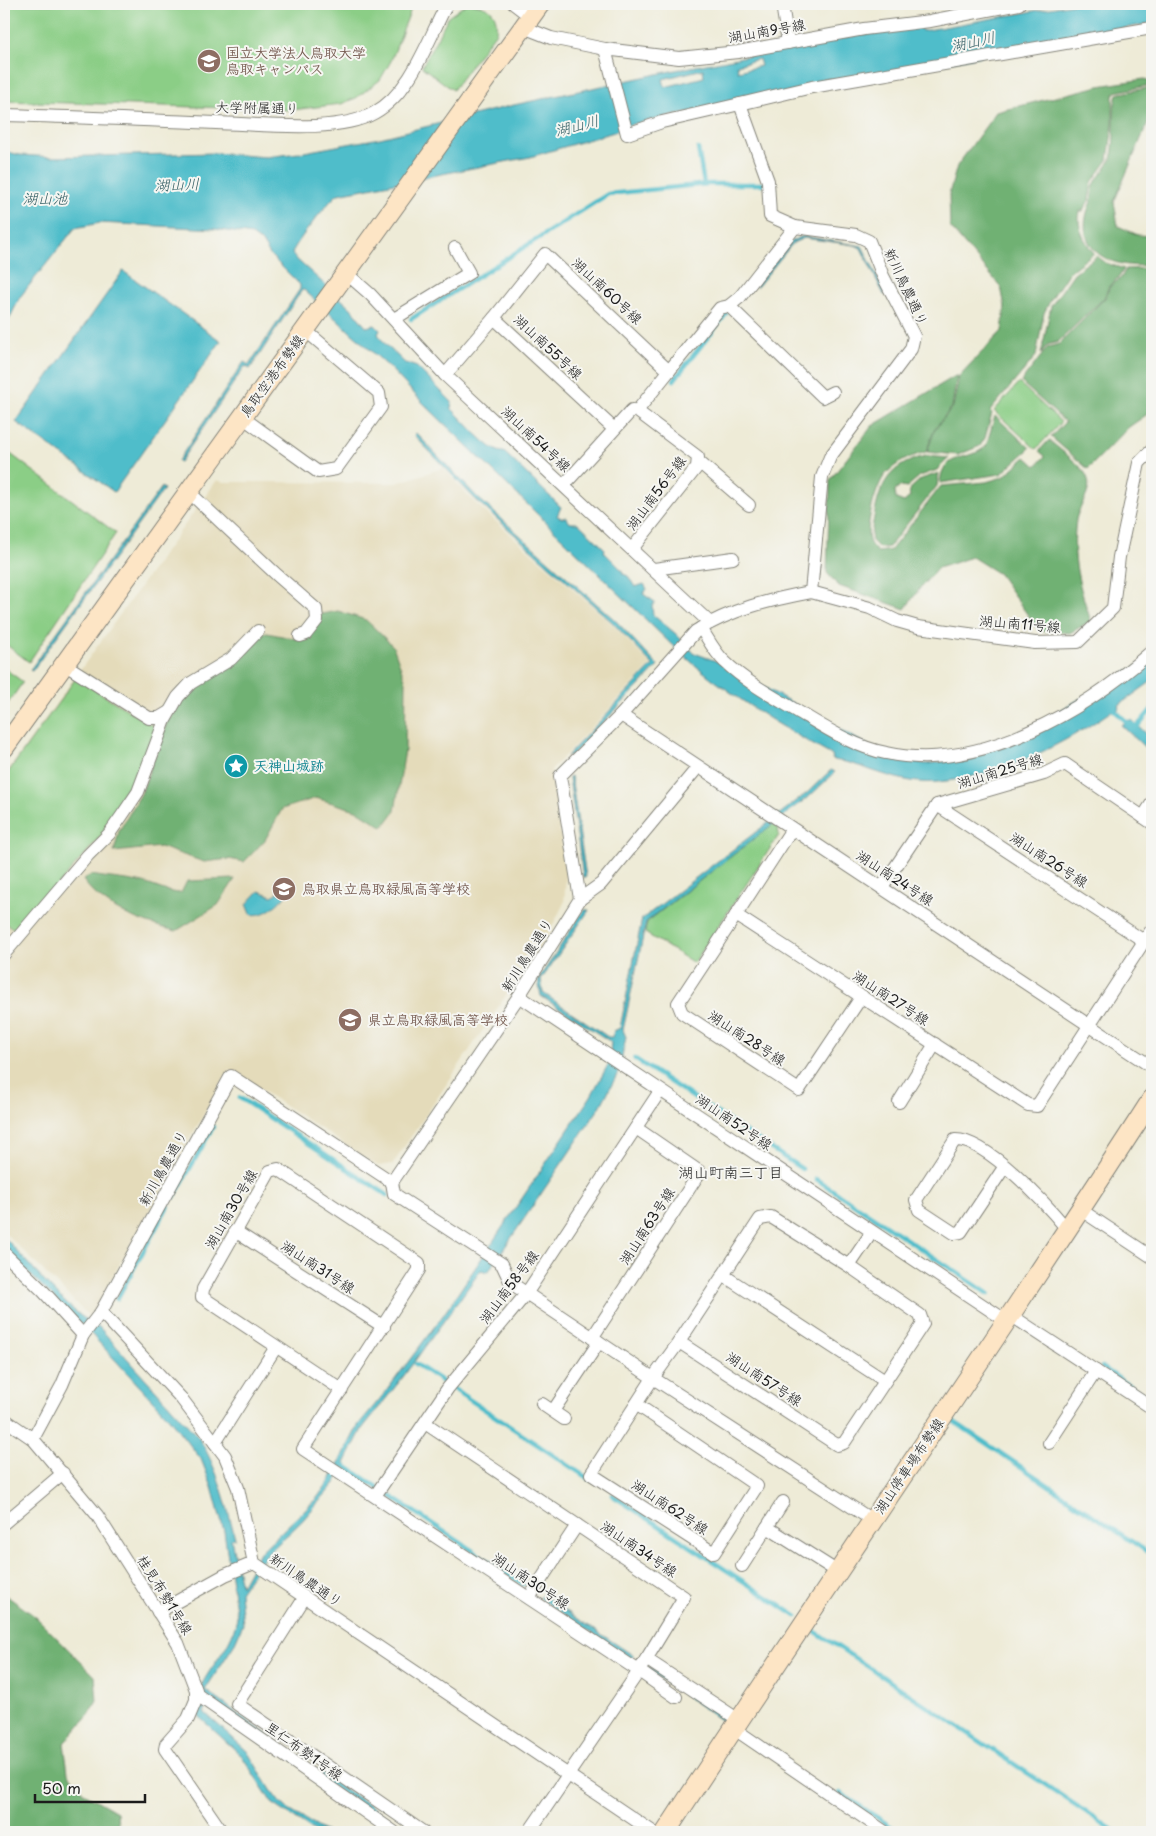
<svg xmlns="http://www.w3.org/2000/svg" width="1156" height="1836" font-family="'Playpen Sans','Klee One',sans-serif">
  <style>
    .built { fill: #e4dbba }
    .green { fill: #8bce86; stroke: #547551 }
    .forest { fill: #70b173; stroke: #466648 }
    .water { fill: #50bdca; stroke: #366c73; fill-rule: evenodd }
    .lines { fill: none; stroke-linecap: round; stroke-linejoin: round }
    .stream { stroke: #50bdca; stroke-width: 4.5 }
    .minor-casing { stroke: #85847a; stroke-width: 14 }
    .secondary-casing { stroke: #85847a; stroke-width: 21 }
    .minor { stroke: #fff; stroke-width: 12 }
    .secondary { stroke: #fde5c5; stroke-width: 19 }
    .labels { text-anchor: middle; stroke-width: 4; stroke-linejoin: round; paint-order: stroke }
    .street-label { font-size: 14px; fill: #1c1c1c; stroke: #f6f6f2 }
    .education-label { font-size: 14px; font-weight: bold; fill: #785e54; stroke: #f6f6f2; text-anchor: start }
    .culture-label { font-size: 14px; font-weight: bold; fill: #0d838f; stroke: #f6f6f2; text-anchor: start }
    .water-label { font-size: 15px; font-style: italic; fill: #315c62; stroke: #f6f6f2 }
    .neighbourhood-label { font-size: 15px; fill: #1c1c1c; stroke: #f6f6f2 }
  </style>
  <rect width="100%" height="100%" fill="#f6f6f2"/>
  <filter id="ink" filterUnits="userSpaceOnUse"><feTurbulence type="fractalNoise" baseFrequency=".02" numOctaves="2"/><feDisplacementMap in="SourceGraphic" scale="10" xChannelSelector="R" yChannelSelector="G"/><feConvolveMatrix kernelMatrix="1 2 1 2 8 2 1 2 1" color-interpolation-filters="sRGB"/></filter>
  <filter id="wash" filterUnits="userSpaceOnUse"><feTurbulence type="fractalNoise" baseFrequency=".0096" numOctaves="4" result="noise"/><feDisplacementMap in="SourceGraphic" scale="20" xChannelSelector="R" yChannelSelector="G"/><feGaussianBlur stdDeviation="1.12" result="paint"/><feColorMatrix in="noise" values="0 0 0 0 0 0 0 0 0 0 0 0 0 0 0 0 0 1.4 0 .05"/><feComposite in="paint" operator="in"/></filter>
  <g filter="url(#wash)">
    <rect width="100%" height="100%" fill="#eeebd7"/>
    <path class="built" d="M443,468L474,502L611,623L651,665L551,770L566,876L564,903L552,927L393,1164L378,1166L229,1069L90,1317L4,1232V776L217,480L222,482L397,483Z"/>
    <g class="green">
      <path d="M4,4H413L391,61L380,80L356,98L341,104L292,110L4,101Z"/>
      <path d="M466,4C486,4 499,9 496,32L453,90L422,67L448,17Z"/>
      <path d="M1019,383L1061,422L1036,449L994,411Z"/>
      <path d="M4,449L116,533L29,662L4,643Z"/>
      <path d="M4,668L23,682L4,709Z"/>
      <path d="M76,678L158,729L140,780L117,818L17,931L4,922V778Z"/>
      <path d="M772,824L778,827L779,835L694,963L645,933L647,922Z"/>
    </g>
    <g class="forest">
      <path d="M1144,79L1151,81L1152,85L1115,92L1113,96V124L1108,160L1092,182L1089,200L1083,211H1080C1076,226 1084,241 1094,253L1069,272L1051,299L1044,313L1036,356L990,411L992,413L985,438L980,446L958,455L927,452L935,429L953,407L959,376L1002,331L1005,307L1001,287L950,227L949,194L957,166L996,112L1099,86Z"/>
      <path d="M1152,87V113L1114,202L1118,226L1138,235L1152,236V265C1111,270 1071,250 1090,204C1093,198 1091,191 1094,185C1098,175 1107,169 1111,159C1117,139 1111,112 1117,94Z"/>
      <path d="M1097,256L1106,263L1124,269L1119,277L1109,286L1104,298L1058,342L1047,345L1041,354L1051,306L1074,273Z"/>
      <path d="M1152,268V411L1129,427L1088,469L1051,437L1065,422L1021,382L1048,347L1059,344L1105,298L1110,286L1121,278L1126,269Z"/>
      <path d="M957,375L952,407L935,428L926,452C911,456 897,462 886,474C876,484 865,527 869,540C870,545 874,549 878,552L891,550L941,486L986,482L1003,477L1026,457L1036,466L1045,456L1039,451L1049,440C1059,449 1079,463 1085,473C1096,490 1079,504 1076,520C1071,558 1079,586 1091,621L1070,633L1039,631L999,574L972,557L938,568L920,588L905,609L839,586L827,573L830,480L872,426Z"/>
      <path d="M995,416L1030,448L1001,474L940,483C942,451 970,462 986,446Z"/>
      <path d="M926,456L949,458L937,470L920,476L907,487L901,486L895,491L896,499L904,502L910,497L909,490L921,479L939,473L937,486L889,547L879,548L872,541L871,534C878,494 881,466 926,456Z"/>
      <path d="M338,611L366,620L393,646L406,682L405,750L395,811L383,827L356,810L316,798L282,809L265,840L244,862L229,859L204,862L160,847L114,852L119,831L141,794L167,722L194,685L262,632L297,639L322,614Z"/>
      <path d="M91,875C107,878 123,879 139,882C154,885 166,893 181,893L187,881L235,879L218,905L176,931C142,923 103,909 83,880Z"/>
      <path d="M4,1594L36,1617L95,1676L97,1701L89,1715L64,1743L68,1773L84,1793L117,1812L118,1827L116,1832H4Z"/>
    </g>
    <g class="water">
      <path d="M1073,4H1152V23L676,115L633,124L614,132L530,157L338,194C329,201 296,242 292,253L294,257L351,308L366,327L375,325L380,330L378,334L385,344L405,363L417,367L452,402L451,408C462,418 491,454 504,452L561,507L557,516L562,518L566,517L570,523H578L605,549L604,552L622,570L623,574L628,576L635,587L644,584L647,589L643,594L655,602L652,606L653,615L676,634L694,653L719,662L891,758L926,764L953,760L995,748L1152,657V681L1119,705L1120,708L1114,712L1113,710C1062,746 1001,776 938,782C909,785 880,773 853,764C844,761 840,762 832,759L833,756C776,724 721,690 673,646L422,402L390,368L304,290H302L250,369L245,366L180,462L178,461L244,362L249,365L300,289V285L270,255L262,242L252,235L215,229L100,223L75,228L20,297L4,330V151L20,155L53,157L215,153L266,157L299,153L380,138L514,105L671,71L834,39L920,26L922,31ZM759,59L761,66L738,71L737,65ZM703,69L704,77L665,87L663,79Z"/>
      <path d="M803,236L862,246L886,294L884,295L861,248L855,245L804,238L793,243L757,287L755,286L792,241Z"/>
      <path d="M123,271L221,341L114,492L16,422Z"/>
      <path d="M416,433L478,498L616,621L658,666L572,755L567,756L653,665L612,622L475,499L414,435Z"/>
      <path d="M162,487L164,489L32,671L30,670Z"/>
      <path d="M1131,719L1152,739V754L1121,725Z"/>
      <path d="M831,770L835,772L812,794L646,922L623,1030L626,1037L619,1071L600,1107L488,1272L481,1270L403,1377L362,1429L336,1482L302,1521L265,1556L240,1592L243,1624L234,1645L205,1690L311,1766L410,1832H401L205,1702L204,1712L247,1751L276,1798L289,1810L326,1832H315L272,1803L242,1756L197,1715C198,1705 197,1693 202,1684C214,1661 234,1643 237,1616L224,1531L212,1487L201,1459L167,1416L93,1336L4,1249V1237C28,1262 69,1314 99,1327L199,1438C218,1469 226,1502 235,1538L231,1539L241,1586L260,1552L317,1498L330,1480L359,1424L384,1394L444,1314L591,1096L609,1063L611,1042L541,996L538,980L584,910H589L541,980L543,993L608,1037H612L614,1031L620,1028L642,919L807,793Z"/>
      <path d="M571,776L586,877H583L569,777Z"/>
      <path d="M284,889L287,893C280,903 264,918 251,914L247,904L259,891L272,896Z"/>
      <path d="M542,1595L634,1656L631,1659L540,1598Z"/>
      <path d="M649,1666L727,1720L725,1723L651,1672Z"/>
    </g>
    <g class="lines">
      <g class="stream">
        <path d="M698,149L704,184"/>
        <path d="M411,319L608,194L708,184H764"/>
        <path d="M674,380L726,314"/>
        <path d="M1111,707L1129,724"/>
        <path d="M1135,729L1152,709"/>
        <path d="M635,1059L802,1169"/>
        <path d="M240,1098L387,1195"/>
        <path d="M816,1179L989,1294"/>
        <path d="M174,1197L213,1127"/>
        <path d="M117,1299L168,1206"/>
        <path d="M416,1364L589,1479"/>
        <path d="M1102,1367L1149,1399"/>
        <path d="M950,1419L1152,1555"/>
        <path d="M345,1466L523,1584"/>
        <path d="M612,1495L796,1616"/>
        <path d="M810,1628L1116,1832"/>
        <path d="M840,1793L899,1832"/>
      </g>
    </g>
  </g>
  <g filter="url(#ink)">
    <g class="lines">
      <g class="minor-casing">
        <g id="minor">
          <path d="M514,4L531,17"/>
          <path d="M782,4L788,43"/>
          <path d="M523,27L551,38L605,49"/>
          <path d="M740,104L662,122L627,134L605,49L679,58L738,52L864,29L930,21L1019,4"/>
          <path d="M4,115C75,117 146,120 216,123C260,124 337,134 374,113C412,92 428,39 447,4"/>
          <path d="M346,273L370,294L445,375L710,623"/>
          <path d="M729,306L823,397L833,392"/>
          <path d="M494,318L545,254L669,371L637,411"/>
          <path d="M394,319L469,273L455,248"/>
          <path d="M669,371L720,308L729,306L740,297L795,227"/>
          <path d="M445,375L494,318L614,429"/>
          <path d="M242,417L318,472L336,469L381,407L379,393L305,330"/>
          <path d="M699,462L749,505"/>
          <path d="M564,485L632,410L637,411L698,457L697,467L632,549"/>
          <path d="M188,491L277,575L316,609L317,620L306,634L300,636"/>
          <path d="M654,569L733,558"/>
          <path d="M811,592L870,608L897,621L918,627L1035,643L1078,642L1113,608L1119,557L1139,463L1152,450"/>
          <path d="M701,628C708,639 715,653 725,662C746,682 772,696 797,711C824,727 854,747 886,753C979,774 1085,710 1152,651"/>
          <path d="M64,664L149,718H159L169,712"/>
          <path d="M621,715L1152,1067"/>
          <path d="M937,805L1144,941"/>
          <path d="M1143,817L1152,803"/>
          <path d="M792,829L736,915L1028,1105L1037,1106L1152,929"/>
          <path d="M882,887L937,805L1044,774L1065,764L1152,823"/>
          <path d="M580,899L601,884L698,767"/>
          <path d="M736,915L678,1003L682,1013L799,1090L862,996"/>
          <path d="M4,954L88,855L109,834L121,817L138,792L165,720L178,697L191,683L231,659L258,631"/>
          <path d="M519,996L1008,1322"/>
          <path d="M899,1102L935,1044"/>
          <path d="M1005,1166L961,1232L954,1233L919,1210L916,1200L955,1140C987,1139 1047,1205 1067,1229"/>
          <path d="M392,1182L394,1194L502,1264L511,1283L653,1378L591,1474L714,1553L757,1486L636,1404"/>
          <path d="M1081,1210L1152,1257"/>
          <path d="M235,1231L384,1327"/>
          <path d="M4,1253L43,1291L83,1335"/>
          <path d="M849,1266L920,1315L923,1324L844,1443L837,1445L679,1342L760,1219L771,1217L849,1266L872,1232"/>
          <path d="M723,1275L885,1381"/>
          <path d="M1012,1316L1152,1408"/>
          <path d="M592,1338L700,1172L636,1128"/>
          <path d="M679,1342L653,1378L872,1520"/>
          <path d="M342,1390L202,1297L203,1289L270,1171L278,1169L419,1263V1270L303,1449L639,1671L529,1832"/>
          <path d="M542,1404L564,1419"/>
          <path d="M553,1411L599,1342"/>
          <path d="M4,1419L33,1439L97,1515L178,1643L196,1690V1700L188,1719L166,1744L165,1749L222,1832"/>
          <path d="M425,1423L577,1525"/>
          <path d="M33,1439L62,1385L83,1335L101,1312"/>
          <path d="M215,1443L276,1347"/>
          <path d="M1049,1443L1096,1371"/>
          <path d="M375,1496L448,1388L526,1294L660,1091"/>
          <path d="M4,1523L63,1473"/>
          <path d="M767,1527L838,1572"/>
          <path d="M742,1566L783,1502"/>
          <path d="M305,1597L237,1704L423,1832"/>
          <path d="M529,1598L577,1525L684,1597L639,1671L676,1697"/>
          <path d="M158,1612L225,1575L254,1563"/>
          <path d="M646,1659L739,1720"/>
          <path d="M196,1694L394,1832"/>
          <path d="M733,1728L885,1832"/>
          <path d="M653,1832L254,1563L238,1488L225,1456L181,1398L101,1312L231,1076L392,1182L519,996L580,899L560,776L621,715L696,631C732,609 769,600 811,592L822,477L830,457L911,349L914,336L883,276L869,241L856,235L795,227L770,216L768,181L740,104L812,87L1152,28"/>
        </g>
      </g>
      <g class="secondary-casing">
        <g id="secondary">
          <path d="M4,748L540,4"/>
          <path d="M666,1832C825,1586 994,1346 1152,1099"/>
        </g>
      </g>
      <use href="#minor" class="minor"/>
      <use href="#secondary" class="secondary"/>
    </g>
  </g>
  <defs>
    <g id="university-disc" transform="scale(1.25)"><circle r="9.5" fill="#8d6e63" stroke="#f6f6f2"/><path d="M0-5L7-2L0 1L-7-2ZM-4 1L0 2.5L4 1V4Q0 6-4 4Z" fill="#fff"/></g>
    <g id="sight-disc" transform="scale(1.25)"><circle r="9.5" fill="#0f9aa8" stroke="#f6f6f2"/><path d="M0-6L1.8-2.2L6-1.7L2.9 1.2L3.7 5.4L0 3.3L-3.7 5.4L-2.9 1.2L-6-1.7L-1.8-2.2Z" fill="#fff"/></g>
    <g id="school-disc" transform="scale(1.25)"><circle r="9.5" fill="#8d6e63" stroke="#f6f6f2"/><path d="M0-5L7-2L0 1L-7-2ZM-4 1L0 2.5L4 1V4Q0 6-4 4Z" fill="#fff"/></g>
  </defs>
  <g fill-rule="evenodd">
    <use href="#university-disc" x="209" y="61"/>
    <use href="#sight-disc" x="236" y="766"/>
    <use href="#school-disc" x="284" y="889"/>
    <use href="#school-disc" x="350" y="1020"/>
  </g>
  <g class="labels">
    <g class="street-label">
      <text transform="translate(767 31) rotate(-10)" y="5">湖山南9号線</text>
      <text transform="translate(257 108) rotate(1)" y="5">大学附属通り</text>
      <text transform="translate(906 287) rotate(65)" y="5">新川鳥農通り</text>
      <text transform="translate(607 291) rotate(43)" y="5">湖山南60号線</text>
      <text transform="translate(548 347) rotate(43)" y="5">湖山南55号線</text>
      <text transform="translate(272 376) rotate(-54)" y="5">鳥取空港布勢線</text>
      <text transform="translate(536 439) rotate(43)" y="5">湖山南54号線</text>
      <text transform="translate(656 493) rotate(-53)" y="5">湖山南56号線</text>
      <text transform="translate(1020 624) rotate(5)" y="5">湖山南11号線</text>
      <text transform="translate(1000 771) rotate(-17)" y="5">湖山南25号線</text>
      <text transform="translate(1049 860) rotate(33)" y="5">湖山南26号線</text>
      <text transform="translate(895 878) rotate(33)" y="5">湖山南24号線</text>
      <text transform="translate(527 955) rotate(-58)" y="5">新川鳥農通り</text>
      <text transform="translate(891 998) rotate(33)" y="5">湖山南27号線</text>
      <text transform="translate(747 1038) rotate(33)" y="5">湖山南28号線</text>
      <text transform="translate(734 1122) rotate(34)" y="5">湖山南52号線</text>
      <text transform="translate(163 1168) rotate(-61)" y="5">新川鳥農通り</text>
      <text transform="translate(231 1209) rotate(-60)" y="5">湖山南30号線</text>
      <text transform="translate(647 1226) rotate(-57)" y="5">湖山南63号線</text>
      <text transform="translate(318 1267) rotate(33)" y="5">湖山南31号線</text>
      <text transform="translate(509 1287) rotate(-53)" y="5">湖山南58号線</text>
      <text transform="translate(764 1379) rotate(33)" y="5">湖山南57号線</text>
      <text transform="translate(909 1466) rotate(-56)" y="5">湖山停車場布勢線</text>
      <text transform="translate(670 1507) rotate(33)" y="5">湖山南62号線</text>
      <text transform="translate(639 1549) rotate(34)" y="5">湖山南34号線</text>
      <text transform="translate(306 1580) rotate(34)" y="5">新川鳥農通り</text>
      <text transform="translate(531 1581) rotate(34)" y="5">湖山南30号線</text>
      <text transform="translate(165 1595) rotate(58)" y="5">桂見布勢1号線</text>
      <text transform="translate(304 1751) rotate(35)" y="5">里仁布勢1号線</text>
    </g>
    <g class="education-label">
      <text x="226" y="58">国立大学法人鳥取大学<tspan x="226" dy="16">鳥取キャンパス</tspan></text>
      <text x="302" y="894">鳥取県立鳥取緑風高等学校</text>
      <text x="368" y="1025">県立鳥取緑風高等学校</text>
    </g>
    <g class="culture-label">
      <text x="254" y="771">天神山城跡</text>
    </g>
    <g class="water-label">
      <text transform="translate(973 42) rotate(-12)" y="5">湖山川</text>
      <text transform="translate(577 126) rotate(-14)" y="5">湖山川</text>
      <text transform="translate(177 185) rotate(-2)" y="5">湖山川</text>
      <text x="45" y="204">湖山池</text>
    </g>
    <g class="neighbourhood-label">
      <text x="731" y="1178">湖山町南三丁目</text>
    </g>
  </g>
  <rect width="1156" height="1836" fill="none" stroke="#f6f6f2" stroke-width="20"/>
  <path d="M35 1794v8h110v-8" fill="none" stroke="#1c1c1c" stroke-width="2.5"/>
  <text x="42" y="1794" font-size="15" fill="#1c1c1c" stroke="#f6f6f2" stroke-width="4" paint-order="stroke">50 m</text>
</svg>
